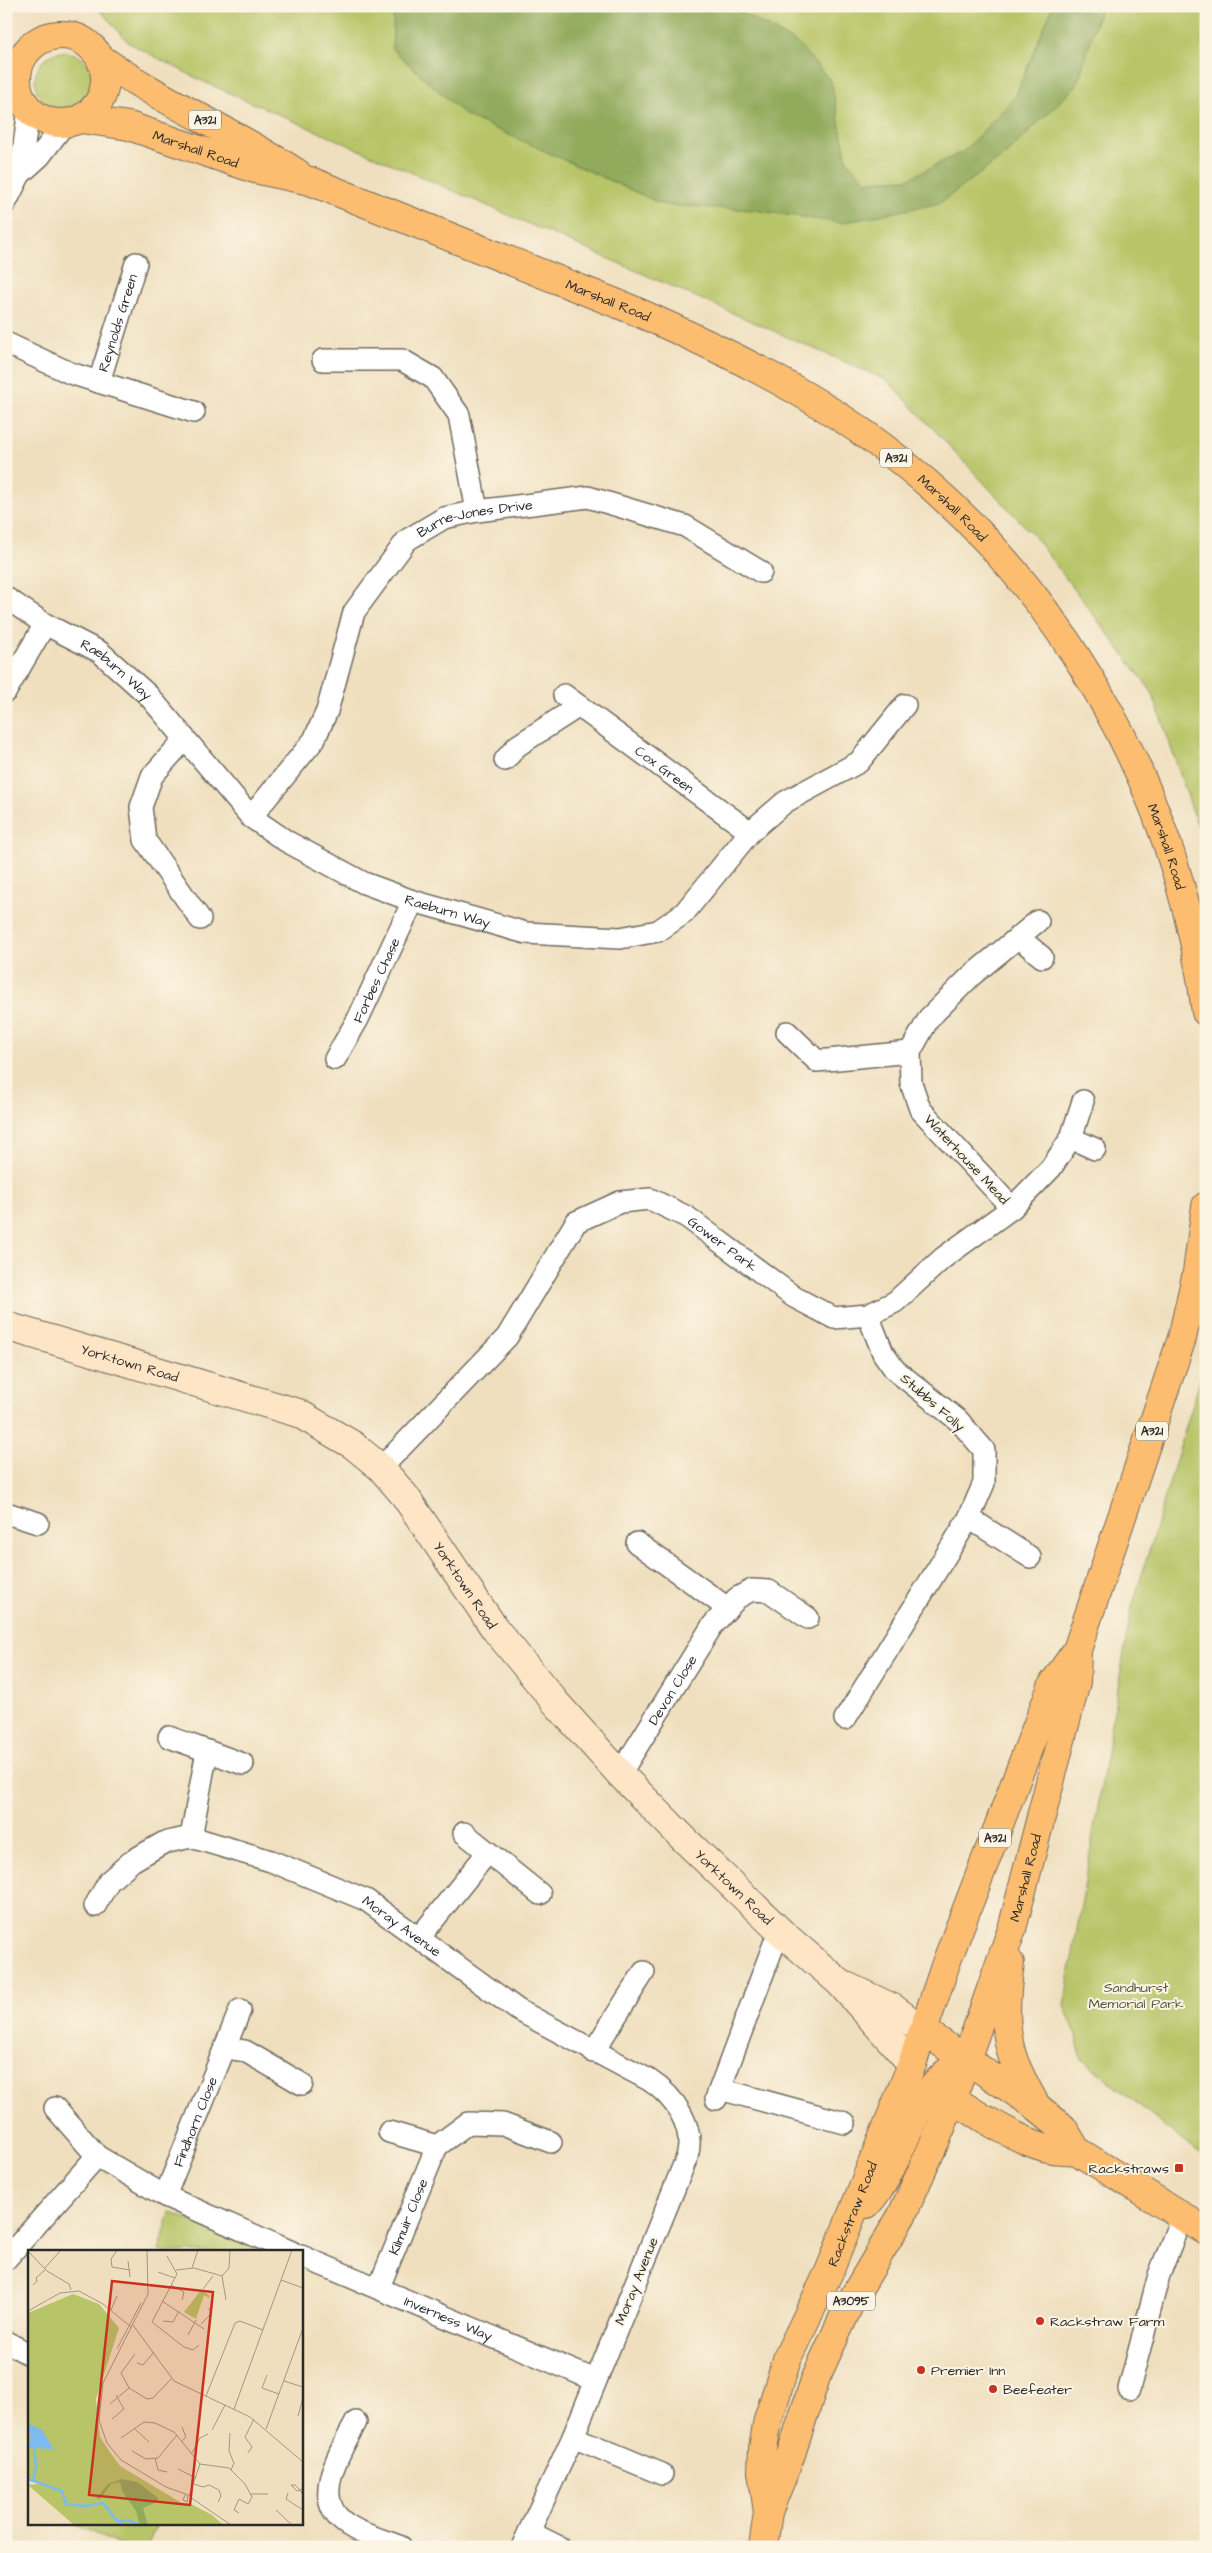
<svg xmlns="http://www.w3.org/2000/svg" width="1212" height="2553" font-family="'Architects Daughter',sans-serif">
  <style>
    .green { fill: #b7c568; stroke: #71784a }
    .forest { fill: #91aa5c; stroke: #5e6a44 }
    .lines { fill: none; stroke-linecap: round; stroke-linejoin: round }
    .street-casing { stroke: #706a5e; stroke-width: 24 }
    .secondary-casing { stroke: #706a5e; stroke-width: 30 }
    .primary-casing { stroke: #706a5e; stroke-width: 30 }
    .street { stroke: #fff; stroke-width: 21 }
    .secondary { stroke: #fee5c5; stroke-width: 28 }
    .primary { stroke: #fcbd6f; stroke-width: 28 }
    .poi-dot { fill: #c8321e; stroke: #fcf5e5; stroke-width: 2 }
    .labels { text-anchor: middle; stroke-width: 4; stroke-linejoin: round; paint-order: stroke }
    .shield { fill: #fcf5e5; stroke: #6a6863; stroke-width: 1 }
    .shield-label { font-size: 12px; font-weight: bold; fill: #2b2b2b }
    .street-label { font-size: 14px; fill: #2b2b2b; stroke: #fcf5e5 }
    .park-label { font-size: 14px; fill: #55593d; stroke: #fcf5e5 }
    .poi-label { font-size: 14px; fill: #2b2b2b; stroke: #fcf5e5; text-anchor: start }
    .inset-river { fill: none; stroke: #7cbaef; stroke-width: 2.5 }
    .inset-road { fill: none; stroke: #a19783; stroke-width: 1 }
    .view { fill: #c8321e; fill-opacity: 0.15; stroke: #c8321e; stroke-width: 2.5 }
    .inset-edge { fill: none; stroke: #2b2b2b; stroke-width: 2.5 }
  </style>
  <rect width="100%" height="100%" fill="#fcf5e5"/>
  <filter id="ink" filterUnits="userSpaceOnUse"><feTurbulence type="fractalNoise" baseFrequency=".02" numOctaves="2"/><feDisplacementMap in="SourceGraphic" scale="10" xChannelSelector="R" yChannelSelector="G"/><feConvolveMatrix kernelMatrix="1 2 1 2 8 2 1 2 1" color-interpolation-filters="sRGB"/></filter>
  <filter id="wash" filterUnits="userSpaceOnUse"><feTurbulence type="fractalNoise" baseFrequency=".0096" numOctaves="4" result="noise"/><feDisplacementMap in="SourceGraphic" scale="20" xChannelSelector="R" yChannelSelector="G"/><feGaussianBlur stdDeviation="1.12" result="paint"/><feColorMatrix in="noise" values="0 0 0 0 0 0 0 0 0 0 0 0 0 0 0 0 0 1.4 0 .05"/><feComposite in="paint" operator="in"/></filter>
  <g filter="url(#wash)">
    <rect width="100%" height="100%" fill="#efdfbe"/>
    <g class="green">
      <path d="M92,6H1206V850L1152,692L1033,535L888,381L200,80L129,43L100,10Z"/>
      <circle cx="64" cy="81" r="29"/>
      <path d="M1206,1360V2159L1082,2059L1073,2026L1064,2006L1131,1611Z"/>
      <path d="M170,2212L264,2252H159Z"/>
      <path d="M73,2524H157L147,2547H125Z"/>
    </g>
    <path class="forest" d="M394,6H729L797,43L831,81L847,161L866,181L908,179L964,151L1015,97L1053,6H1101L1077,85L1006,154L940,203L841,223L754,210L664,205L465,115L392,49Z"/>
  </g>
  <g filter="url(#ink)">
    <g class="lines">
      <g class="street-casing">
        <g id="street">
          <path d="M20,174L40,156L65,123"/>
          <path d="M6,202L20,174L29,109"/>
          <path d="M6,343L70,373L194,412"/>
          <path d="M323,360H402L433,378L459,415L477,511"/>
          <path id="s1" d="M99,382L136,263"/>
          <path id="s2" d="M6,598L45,624L100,652L149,696L251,817L286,841L364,883L413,901L526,933L620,938L658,931L684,913L750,832L785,802L859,762L905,705"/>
          <path d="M6,691L45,624"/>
          <path id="s3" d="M564,695L750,832"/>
          <path d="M185,739L152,776L141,807L145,840L200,919"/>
          <path d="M505,760L517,746L579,706"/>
          <path id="s4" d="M251,817L314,740L327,711L354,612L407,540L444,518L477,511L588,497L685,526L761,572"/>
          <path d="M1018,937L1042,957"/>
          <path d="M787,1032L817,1061L910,1052"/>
          <path id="s5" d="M335,1059L358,1019L413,901"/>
          <path d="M1071,1138L1095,1149"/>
          <path d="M1012,1208L920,1109L911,1083L910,1052L929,1018L971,976L1038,921"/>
          <path id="s6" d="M381,1468L507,1337L576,1222L620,1202L650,1199L687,1217L794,1297L834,1318L868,1315L895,1302L943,1258L1012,1208L1051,1168L1071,1138L1083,1101"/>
          <path d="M6,1513L38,1523"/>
          <path d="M969,1518L1030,1557"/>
          <path d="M637,1543L726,1607"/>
          <path d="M845,1719L969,1518L984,1483V1450L959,1421L895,1370L883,1353L868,1315"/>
          <path d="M169,1737L243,1764"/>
          <path id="s7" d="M620,1774L712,1626L737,1598L752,1590L769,1591L808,1618"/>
          <path d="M464,1833L540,1894"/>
          <path d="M191,1837L207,1751"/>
          <path id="s8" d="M95,1906L109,1881L132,1861L163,1843L191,1837L271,1861L366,1900L518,2010L649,2080C674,2096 696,2127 687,2157L573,2437L522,2547"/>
          <path d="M419,1938L488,1852"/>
          <path d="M226,2048L245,2051L302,2084"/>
          <path d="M593,2052L644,1972"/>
          <path d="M720,2089L845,2123"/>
          <path d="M716,2099L774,1944L782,1933"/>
          <path d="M55,2108L97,2156L165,2196L292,2252"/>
          <path d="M389,2132L437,2146"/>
          <path id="s9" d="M165,2196L240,2010"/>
          <path id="s10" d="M301,2256L595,2380"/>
          <path d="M6,2259L97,2156"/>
          <path id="s11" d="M379,2287L437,2146L468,2123L503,2124L551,2142"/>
          <path d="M6,2342L29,2354"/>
          <path d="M1129,2389L1159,2275L1182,2216"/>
          <path d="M356,2422C343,2447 313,2492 339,2518C354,2533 381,2539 401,2547"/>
          <path d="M573,2437L662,2474"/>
          <path d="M529,2532L559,2547"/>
        </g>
      </g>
      <g class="secondary-casing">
        <g id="secondary">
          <path id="s12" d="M6,1326L298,1413L353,1445L381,1468L405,1496L495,1629L556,1703L620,1774L685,1840L782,1933L840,1983L912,2064"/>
          <path d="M846,1986L893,2008L925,2032"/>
        </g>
      </g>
      <g class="primary-casing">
        <g id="primary">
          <circle cx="61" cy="79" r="44"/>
          <path d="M100,58C162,102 233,131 297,173"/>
          <path id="s13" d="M81,119L129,126L255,169L310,181L633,310C719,348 805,389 880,445C1060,579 1178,790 1206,1012"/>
          <path d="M1010,1963C1006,1993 1003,2025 1012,2055C1017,2072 1027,2088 1035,2104"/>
          <path d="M925,2032L1036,2106L1063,2128L1077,2151L1206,2231"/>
          <path d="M938,2086C961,2107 1022,2144 1053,2149C1061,2150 1069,2150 1077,2151"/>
          <path d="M867,2204C906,2162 912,2084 966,2060"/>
          <path id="s14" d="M768,2512L762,2472L763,2448L768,2420L788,2356L829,2272L912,2064L946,1963L1053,1684L1077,1650L1182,1338L1197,1272L1206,1206"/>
          <path id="s15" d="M763,2547L768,2512L790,2457L816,2377L850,2303L902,2215L941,2128L966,2060L1012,1929L1076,1682L1077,1650"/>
        </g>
      </g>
      <use href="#street" class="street"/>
      <use href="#secondary" class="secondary"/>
      <use href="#primary" class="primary"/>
    </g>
  </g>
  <g class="poi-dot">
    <rect x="1174" y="2163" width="10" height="10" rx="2.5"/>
    <circle cx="1040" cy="2321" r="5"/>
    <circle cx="921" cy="2370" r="5"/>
    <circle cx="993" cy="2389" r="5"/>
  </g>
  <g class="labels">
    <g class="shield">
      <rect x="189" y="110.5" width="32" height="19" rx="4"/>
      <rect x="880" y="448.5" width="32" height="19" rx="4"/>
      <rect x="1136" y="1421.5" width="32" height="19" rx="4"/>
      <rect x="979" y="1828.5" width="32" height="19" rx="4"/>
      <rect x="827" y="2291.5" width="48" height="19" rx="4"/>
    </g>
    <g class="shield-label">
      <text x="205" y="124">A321</text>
      <text x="896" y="462">A321</text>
      <text x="1152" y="1435">A321</text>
      <text x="995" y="1842">A321</text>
      <text x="851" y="2305">A3095</text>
    </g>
    <g class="street-label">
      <text dy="5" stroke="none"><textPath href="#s13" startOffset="119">Marshall Road</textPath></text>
      <text dy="5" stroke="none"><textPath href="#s13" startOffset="559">Marshall Road</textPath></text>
      <text dy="5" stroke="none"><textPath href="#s1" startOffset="62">Reynolds Green</textPath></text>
      <text dy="5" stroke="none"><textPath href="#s13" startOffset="964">Marshall Road</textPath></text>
      <text dy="5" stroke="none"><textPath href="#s4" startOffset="396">Burne-Jones Drive</textPath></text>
      <text dy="5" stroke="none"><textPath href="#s2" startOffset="132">Raeburn Way</textPath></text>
      <text dy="5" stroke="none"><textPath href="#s3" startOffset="125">Cox Green</textPath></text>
      <text dy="5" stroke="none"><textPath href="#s13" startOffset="1369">Marshall Road</textPath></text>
      <text dy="5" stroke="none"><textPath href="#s2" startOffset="552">Raeburn Way</textPath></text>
      <text dy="5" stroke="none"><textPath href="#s5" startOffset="89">Forbes Chase</textPath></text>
      <text transform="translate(967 1159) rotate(47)" y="5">Waterhouse Mead</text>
      <text dy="5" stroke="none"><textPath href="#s6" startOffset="480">Gower Park</textPath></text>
      <text dy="5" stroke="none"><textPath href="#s12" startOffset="129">Yorktown Road</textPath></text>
      <text transform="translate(933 1402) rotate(41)" y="5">Stubbs Folly</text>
      <text dy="5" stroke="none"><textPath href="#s12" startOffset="549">Yorktown Road</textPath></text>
      <text dy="5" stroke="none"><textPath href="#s7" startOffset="99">Devon Close</textPath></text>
      <text dy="5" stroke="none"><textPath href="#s15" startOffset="722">Marshall Road</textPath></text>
      <text dy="5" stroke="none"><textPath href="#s12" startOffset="954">Yorktown Road</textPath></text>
      <text dy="5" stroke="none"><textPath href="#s8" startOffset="354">Moray Avenue</textPath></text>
      <text dy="5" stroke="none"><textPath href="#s9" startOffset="80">Findhorn Close</textPath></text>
      <text dy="5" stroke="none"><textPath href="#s14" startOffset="316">Rackstraw Road</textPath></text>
      <text dy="5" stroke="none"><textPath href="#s11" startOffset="76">Kilmuir Close</textPath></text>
      <text transform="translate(636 2281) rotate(-68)" y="5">Moray Avenue</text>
      <text dy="5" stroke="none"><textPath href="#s10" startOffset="160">Inverness Way</textPath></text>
    </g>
    <g class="park-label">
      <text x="1136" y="1992">Sandhurst<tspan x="1136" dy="16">Memorial Park</tspan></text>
    </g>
    <g class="poi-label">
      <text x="1169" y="2173" text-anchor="end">Rackstraws</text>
      <text x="1050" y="2326">Rackstraw Farm</text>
      <text x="931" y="2375">Premier Inn</text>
      <text x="1003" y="2394">Beefeater</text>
    </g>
  </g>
  <g transform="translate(28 2250)">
    <rect width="275" height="275" fill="#efdfbe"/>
    <path d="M173,40L182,46L181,48L176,45L168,69L156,62ZM45,44L71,54L91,78L68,149L72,187L81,201L92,216L157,255L163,254L184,265L195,275H46L0,235L10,234L0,228V63Z" fill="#b7c568"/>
    <path d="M94,229L109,232L130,248L129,252L115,258L120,275H112L108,261L94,241L92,232L83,234L72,249H68L80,234Z" fill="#91aa5c"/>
    <path d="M0,174L13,179L26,199L0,198L3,188Z" fill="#7cbaef"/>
    <path class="inset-river" d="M0,229L34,241L38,254L58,256L75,253L90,272L100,270L112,275M5,231L8,217L6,197"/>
    <path class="inset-road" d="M89,0L83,9L84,17L102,20M119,0L120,44L75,133L71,170L79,193L93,210L138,237L160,245L159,252L155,250L157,245M0,1L19,21L41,34L43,40M139,6L149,24L124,72L156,97L165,100L171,95M100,11L102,27M164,18L170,0M16,19L33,0M148,20L166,18L194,26L201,18L202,0M130,22L147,28M194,26L198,50M253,30L275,38M5,35L9,31L8,28L17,20M143,35L156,42L154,50M175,39L185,26M134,51L176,79M83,60L89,46M0,61L32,43L51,41L75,54L103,77M135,71L145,72L151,61M173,74L184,63L180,58M105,75L146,131L222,167L275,212M160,85L168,70M89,99L113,53M109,113L115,115L126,102M239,125L234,138L251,144M256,131L275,137M101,138L93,123L107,104M178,146L207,73L212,71L235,80M82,154L101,138L119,149L125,148L143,129M206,159L264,0M270,166L275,148M84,169L96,159L88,145M107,179L121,192M238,179L275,78M184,180L197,155M202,183L201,201L206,213L203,220M93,188L116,172L127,173L146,182L172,214L161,246M153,192L158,187L154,177M104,201L118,209L130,208L149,185M164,203L172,188L180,184M220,203L224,197L217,187L226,169M127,208L130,220L139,222M172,214L201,218L217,234L224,247L220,254L211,249L206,260L211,263M150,219L168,228M166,234L175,237L181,235L191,240L193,246L190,252M275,238L272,240L269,241L263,235H267L272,240L275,245M260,243L258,249L275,260M223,244H240M162,247L203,275M248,260L264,275"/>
    <path class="view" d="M84,31L185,42L162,255L61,245Z"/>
    <rect width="275" height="275" class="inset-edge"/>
  </g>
  <rect width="1212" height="2553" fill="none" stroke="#fcf5e5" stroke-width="25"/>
</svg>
